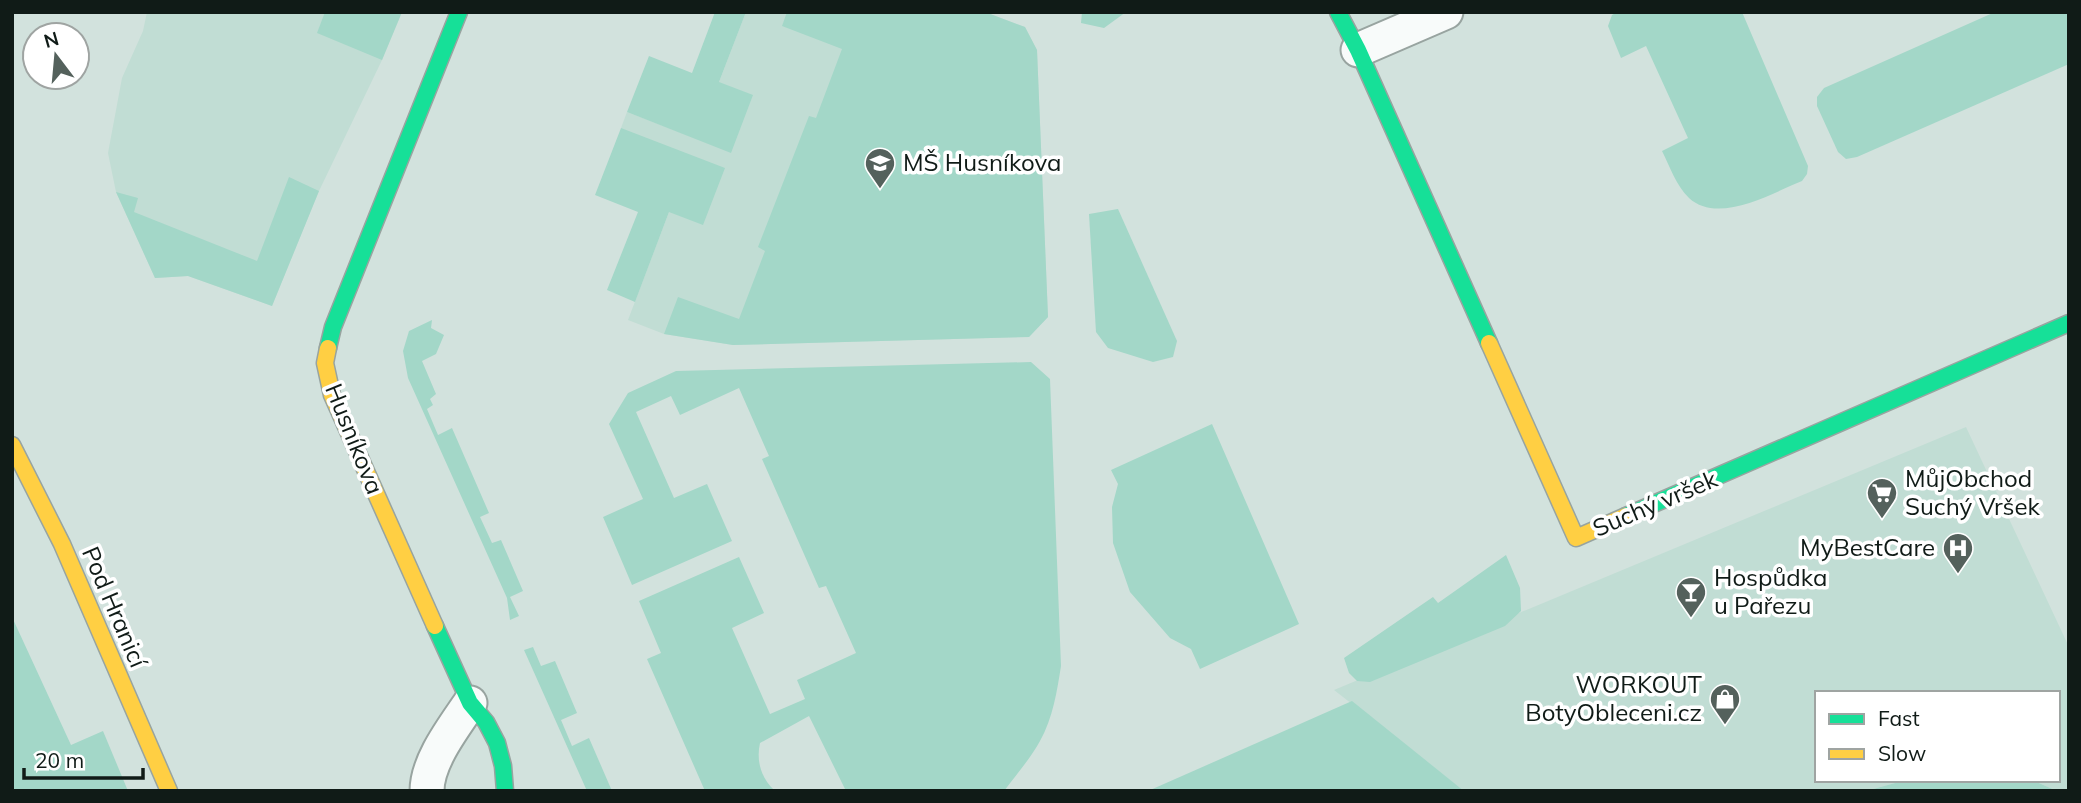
<svg xmlns="http://www.w3.org/2000/svg" width="2081" height="803" font-family="Mulish,sans-serif">
  <style>
    .built { fill: #c1ddd4 }
    .green { fill: #a3d7c8 }
    .lines { fill: none; stroke-linecap: round; stroke-linejoin: round }
    .street-casing { stroke: #98a4a0; stroke-width: 37 }
    .fast-casing { stroke: #98a4a0; stroke-width: 19 }
    .slow-casing { stroke: #98a4a0; stroke-width: 19 }
    .street { stroke: #f8fbfa; stroke-width: 33 }
    .fast { stroke: #16e098; stroke-width: 16 }
    .slow { stroke: #ffcf43; stroke-width: 16 }
    .labels { text-anchor: middle; stroke-width: 7; stroke-linejoin: round; paint-order: stroke }
    .poi-label { font-size: 24px; fill: #101b17; stroke: #fff; text-anchor: start }
    .street-label { font-size: 24px; fill: #101b17; stroke: #fff }
  </style>
  <rect width="100%" height="100%" fill="#d2e2dd"/>
  <g class="built">
    <path d="M147,12H402L382,60L319,191L272,306L188,276L155,278L116,192L108,153L122,78L143,31Z"/>
    <path d="M746,12H985L1025,27L1037,50L1048,317L1029,337L733,345L664,334L628,320L669,212L621,128L627,112L731,152L719,82Z"/>
    <path d="M1966,427L2069,647V791H2057L2032,780H2058V693H1817V780H1906L1866,791H1464L1334,690Z"/>
  </g>
  <g class="green">
    <path d="M325,12H402L382,60L317,33Z"/>
    <path d="M715,12H746L719,82L753,95L731,153L627,112L649,56L692,73Z"/>
    <path d="M787,12H985L1025,27L1037,50L1048,317L1029,337L733,345L664,334L678,297L739,319L765,251L758,247L809,116L816,118L842,49L782,26Z"/>
    <path d="M1082,12H1126L1104,28L1081,23Z"/>
    <path d="M1617,12H1742L1808,166L1807,174L1802,181C1772,193 1718,225 1689,198C1676,185 1670,167 1662,151L1688,138L1646,46L1621,58L1608,26L1612,15Z"/>
    <path d="M1995,12H2069V64L1857,157L1846,159L1838,152L1817,106V97L1824,88Z"/>
    <path d="M621,128L725,168L703,225L669,212L635,302L607,290L638,212L595,195Z"/>
    <path d="M289,177L319,191L272,306L188,276L155,278L116,192L138,198L134,212L257,261Z"/>
    <path d="M1118,209L1177,341L1173,357L1153,362L1108,348L1096,332L1089,214Z"/>
    <path d="M432,320L431,328L444,335L436,354L422,361L436,394L430,399L433,405L427,409L438,435L452,428L489,513L480,517L492,543L501,540L523,591L510,597L519,616L510,620L507,598L408,378L403,351L409,331Z"/>
    <path d="M1031,362L1050,379L1061,666C1057,691 1053,718 1040,741C1030,759 1016,775 1004,791H846L809,716L760,743C756,761 761,778 775,791H705L647,659L661,653L639,601L739,557L764,613L732,628L770,714L805,699L797,680L856,653L826,586L819,588L762,459L769,456L739,388L680,415L671,396L636,412L674,498L707,484L732,541L632,585L603,517L643,499L609,424L628,393L676,371Z"/>
    <path d="M1212,424L1299,624L1200,669L1191,649L1170,638L1130,592L1113,543L1112,507L1118,484L1111,470Z"/>
    <path d="M1506,555L1520,588L1521,611L1505,626L1370,682L1357,681L1349,673L1344,658L1433,597L1438,603Z"/>
    <path d="M12,617L71,745L103,731L128,791H12Z"/>
    <path d="M533,647L541,666L555,661L577,713L561,720L572,746L589,738L612,791H587L524,650Z"/>
    <path d="M1352,701L1464,791H1148Z"/>
    <path d="M1906,780H2032L2057,791H1866Z"/>
  </g>
  <g class="lines">
    <g class="street-casing">
      <g id="street">
        <path d="M1358,50L1446,12"/>
        <path d="M427,791C427,761 454,727 470,703"/>
      </g>
    </g>
    <g class="fast-casing">
      <g id="fast">
        <path d="M1338,12L1358,50L1489,343"/>
        <path d="M328,348L333,327L459,12"/>
        <path d="M1626,516L2069,323"/>
        <path d="M435,626L470,703L486,722L497,743L503,766L505,791"/>
      </g>
    </g>
    <g class="slow-casing">
      <g id="slow">
        <path d="M1489,343L1576,538L1626,516"/>
        <path d="M328,348L325,363L332,395L435,626"/>
        <path d="M12,445L62,544L169,791"/>
      </g>
    </g>
    <use href="#street" class="street"/>
    <use href="#fast" class="fast"/>
    <use href="#slow" class="slow"/>
  </g>
  <defs>
    <g id="school-pin" transform="scale(1.575)"><path d="M0 17L-7.5 6A9.5 9.5 0 1 1 7.5 6Z" fill="#54615c" stroke="#fff"/><path d="M0-5L7-2L0 1L-7-2ZM-4 1L0 2.5L4 1V4Q0 6-4 4Z" fill="#fff"/></g>
    <g id="supermarket-pin" transform="scale(1.575)"><path d="M0 17L-7.5 6A9.5 9.5 0 1 1 7.5 6Z" fill="#54615c" stroke="#fff"/><path d="M-6-5.5h2.5l.6 2H6L4.5 2H-2.5L-4.4-4H-6ZM-1.5 3.2a1.3 1.3 0 1 0 .1 0ZM3 3.2a1.3 1.3 0 1 0 .1 0Z" fill="#fff"/></g>
    <g id="hospital-pin" transform="scale(1.575)"><path d="M0 17L-7.5 6A9.5 9.5 0 1 1 7.5 6Z" fill="#54615c" stroke="#fff"/><path d="M-5-5h3v3.5h4V-5h3V5h-3V1.5h-4V5h-3Z" fill="#fff"/></g>
    <g id="bar-pin" transform="scale(1.575)"><path d="M0 17L-7.5 6A9.5 9.5 0 1 1 7.5 6Z" fill="#54615c" stroke="#fff"/><path d="M-6-5H6L.8 .8V4.5H3.5V6h-7V4.5H-.8V.8Z" fill="#fff"/></g>
    <g id="shop-pin" transform="scale(1.575)"><path d="M0 17L-7.5 6A9.5 9.5 0 1 1 7.5 6Z" fill="#54615c" stroke="#fff"/><path d="M-5-2.5h2.3a2.7 3.5 0 0 1 5.4 0H5L5.5 6h-11ZM-1.5-2.5h3a1.5 2.3 0 0 0-3 0Z" fill="#fff"/></g>
  </defs>
  <g fill-rule="evenodd">
    <use href="#school-pin" x="880" y="163"/>
    <use href="#supermarket-pin" x="1882" y="493"/>
    <use href="#hospital-pin" x="1958" y="548"/>
    <use href="#bar-pin" x="1691" y="592"/>
    <use href="#shop-pin" x="1725" y="699"/>
  </g>
  <g class="labels">
    <g class="poi-label">
      <text x="903" y="171">MŠ Husníkova</text>
      <text x="1905" y="487">MůjObchod<tspan x="1905" dy="28">Suchý Vršek</tspan></text>
      <text x="1935" y="556" text-anchor="end">MyBestCare</text>
      <text x="1714" y="586">Hospůdka<tspan x="1714" dy="28">u Pařezu</tspan></text>
      <text x="1702" y="693" text-anchor="end">WORKOUT<tspan x="1702" dy="28">BotyObleceni.cz</tspan></text>
    </g>
    <g class="street-label">
      <text transform="translate(354 439) rotate(68)" y="8">Husníkova</text>
      <text transform="translate(1655 504) rotate(-23)" y="8">Suchý vršek</text>
      <text transform="translate(114 607) rotate(67)" y="8">Pod Hranicí</text>
    </g>
  </g>
  <rect width="2081" height="803" fill="none" stroke="#101b17" stroke-width="28"/>
  <rect x="1815" y="691" width="245" height="91" fill="#ffffff" stroke="#9fa4a2" stroke-width="2"/>
  <rect x="1829" y="714" width="35" height="10" fill="#16e098" stroke="#9fa4a2" stroke-width="2"/>
  <text x="1878" y="726" font-size="21" fill="#101b17">Fast</text>
  <rect x="1829" y="749" width="35" height="10" fill="#ffcf43" stroke="#9fa4a2" stroke-width="2"/>
  <text x="1878" y="761" font-size="21" fill="#101b17">Slow</text>
  <g transform="translate(56 56) rotate(344)"><circle r="33" fill="#ffffff" stroke="#9fa4a2" stroke-width="2"/>
  <path d="M0-5L12 26L0 18L-12 26Z" fill="#54615c"/>
  <text y="-10" font-size="19" font-weight="bold" text-anchor="middle" fill="#101b17">N</text>
  </g>
  <path d="M24 768v10h119v-10" fill="none" stroke="#101b17" stroke-width="3.5"/>
  <text x="35" y="768" font-size="21" fill="#101b17" stroke="#ffffff" stroke-width="5" paint-order="stroke">20 m</text>
</svg>
